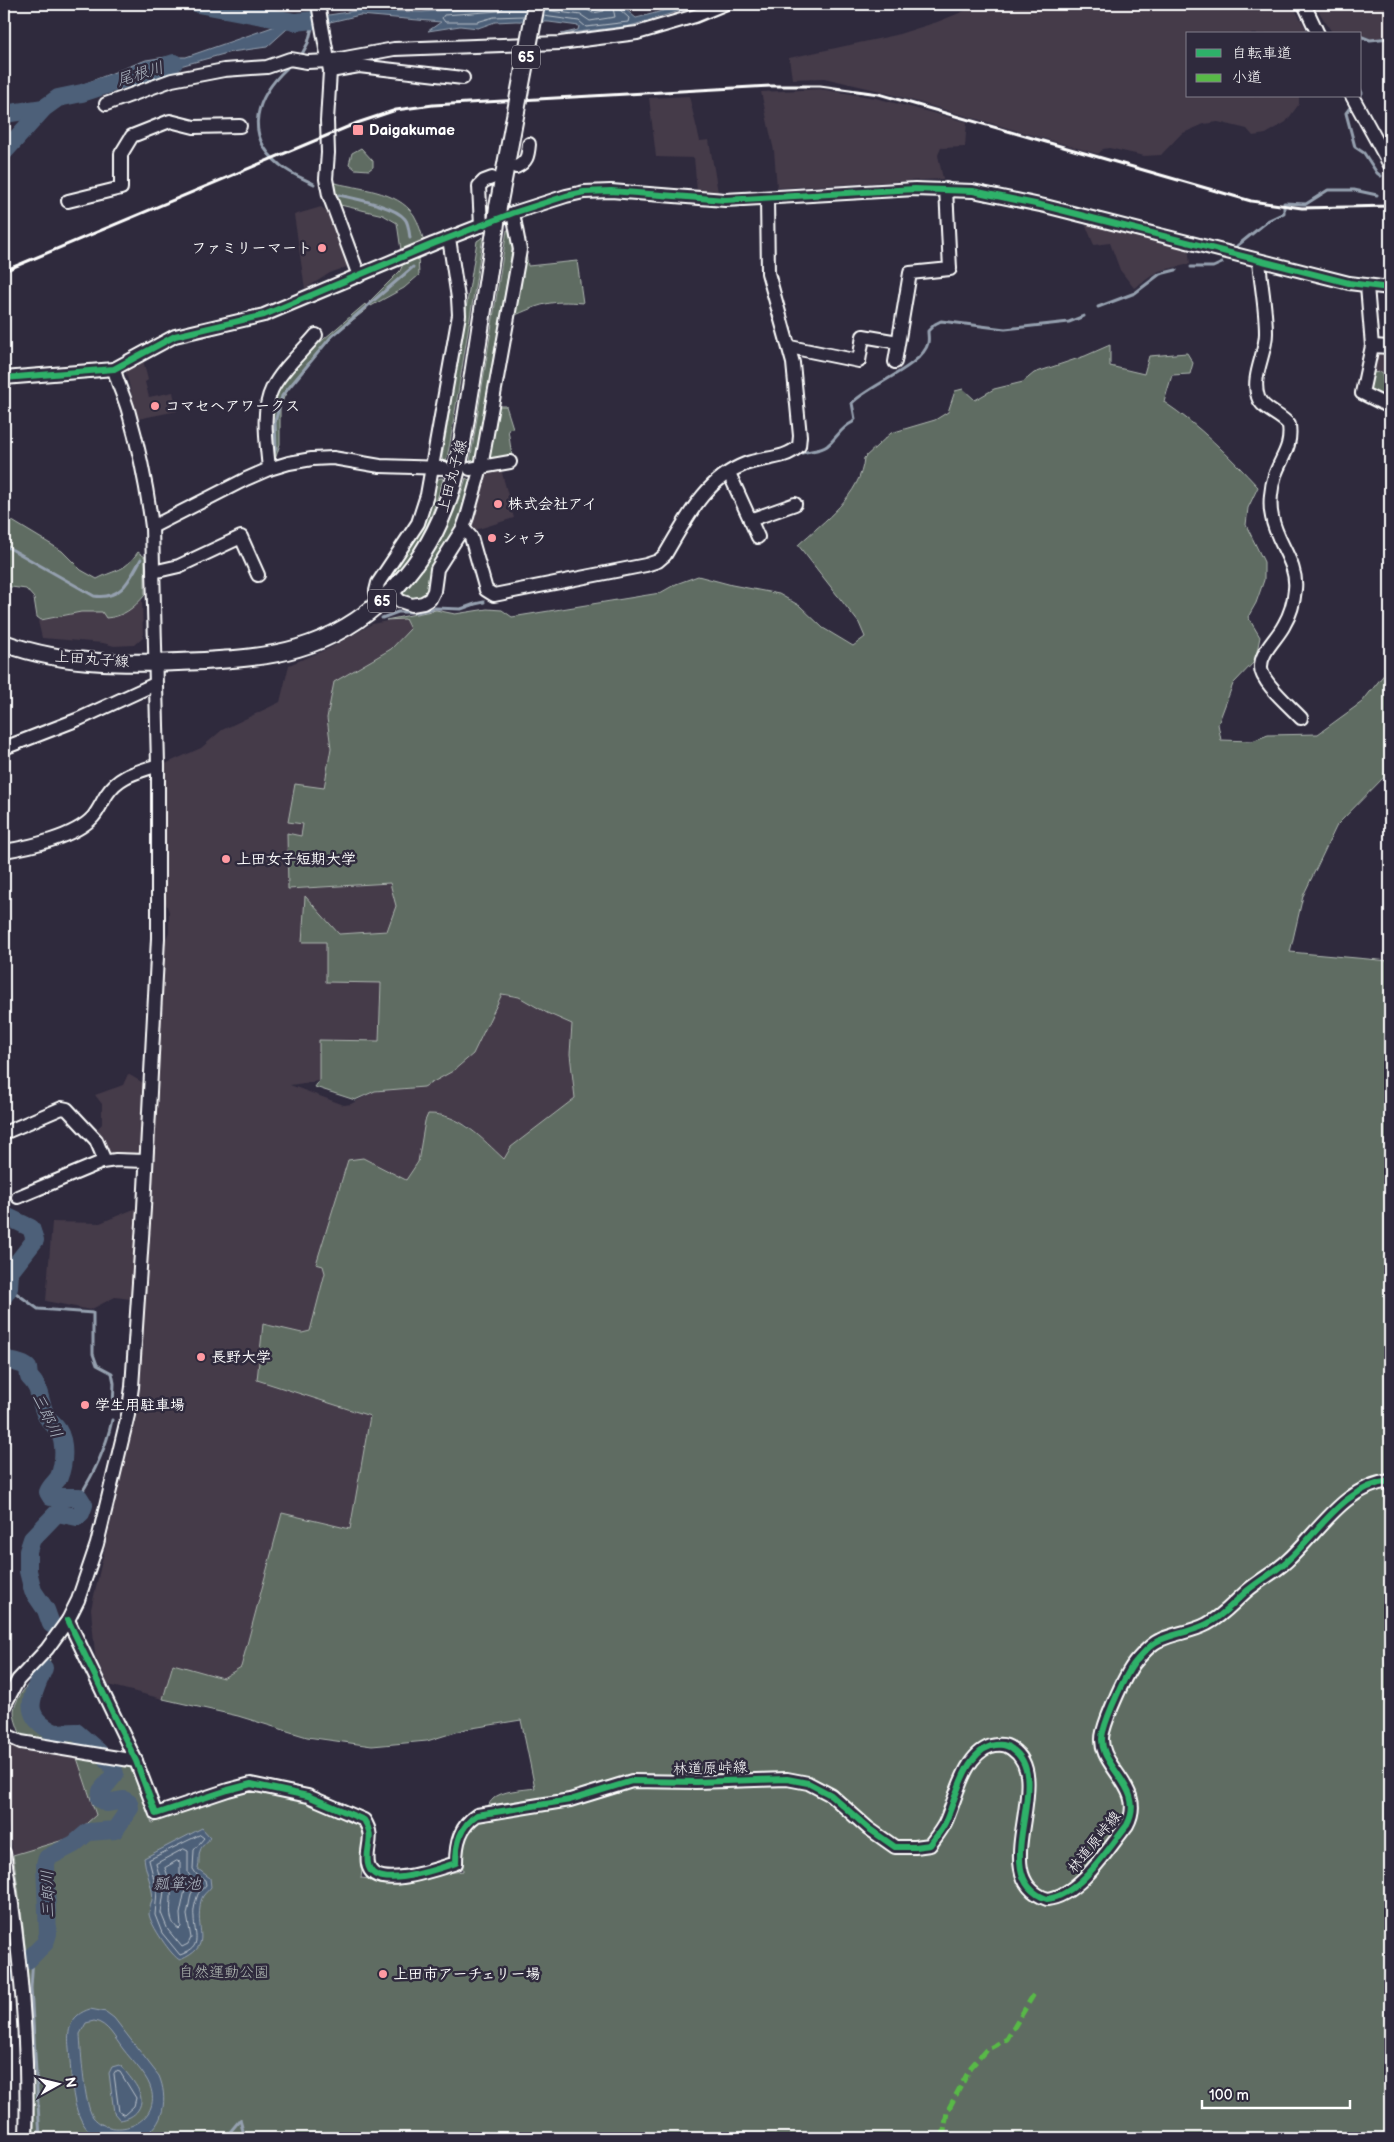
<svg xmlns="http://www.w3.org/2000/svg" width="1394" height="2142" font-family="'Balsamiq Sans','Klee One',sans-serif">
  <style>
    .built { fill: #443a49 }
    .green { fill: #5e6c62; stroke: #aeb6b0 }
    .water { fill: #4e6179; stroke: #95a0af; fill-rule: evenodd }
    .lines { fill: none; stroke-linecap: round; stroke-linejoin: round }
    .shore { stroke: #b8c0c9; stroke-width: 1 }
    .stream { stroke: #95a0af; stroke-width: 3 }
    .river { stroke: #4e6179; stroke-width: 18 }
    .minor-casing { stroke: #fff; stroke-width: 16 }
    .major-casing { stroke: #fff; stroke-width: 20 }
    .minor { stroke: #2f2a3d; stroke-width: 12 }
    .major { stroke: #2f2a3d; stroke-width: 16 }
    .rail { stroke: #fff; stroke-width: 3 }
    .major-bridge-casing { stroke: #fff; stroke-width: 20; stroke-linecap: butt }
    .major-bridge { stroke: #2f2a3d; stroke-width: 16 }
    .quiet { stroke: #58b947; stroke-width: 5; stroke-dasharray: 10 5; stroke-linecap: butt }
    .cycleway-casing { stroke: #2f2a3d; stroke-width: 9 }
    .cycleway { stroke: #2db169; stroke-width: 6 }
    .poi-dot { fill: #ff9aa2; stroke: #2f2a3d; stroke-width: 2 }
    .labels { text-anchor: middle; stroke-width: 5; stroke-linejoin: round; paint-order: stroke }
    .shield { fill: #2f2a3d; stroke: #c1bfc5; stroke-width: 1 }
    .shield-label { font-size: 14px; font-weight: bold; fill: #fff }
    .poi-label { font-size: 15px; font-weight: bold; fill: #fff; stroke: #2f2a3d; text-anchor: start }
    .street-label { font-size: 15px; fill: #fff; stroke: #2f2a3d }
    .park-label { font-size: 15px; fill: #aeb6b0; stroke: #2f2a3d }
    .water-label { font-size: 16px; font-style: italic; fill: #afb8c3; stroke: #2f2a3d }
  </style>
  <rect width="100%" height="100%" fill="#2f2a3d"/>
  <filter id="ink" filterUnits="userSpaceOnUse"><feTurbulence type="fractalNoise" baseFrequency=".02" numOctaves="2"/><feDisplacementMap in="SourceGraphic" scale="10" xChannelSelector="R" yChannelSelector="G"/><feConvolveMatrix kernelMatrix="1 2 1 2 8 2 1 2 1" color-interpolation-filters="sRGB"/></filter>
  <g filter="url(#ink)">
    <g class="built">
      <path d="M982,4H1292L1309,34H1188V96H1299V104L1286,122L1266,134L1253,136L1247,129L1218,122L1204,124L1181,134L1161,155L1144,156L1109,148L1103,149L1098,154L876,90L824,78L792,79L789,58L896,35L937,22Z"/>
      <path d="M1314,4H1390V36L1370,39L1360,34H1333Z"/>
      <path d="M820,89L876,98L967,122L965,147L941,148L938,155L943,179L777,188L774,151L761,92Z"/>
      <path d="M689,96L700,141L709,140L718,192L697,191L694,158L656,157L649,98Z"/>
      <path d="M321,207L331,214L352,265L330,273L305,289L294,215Z"/>
      <path d="M1084,221L1188,246L1190,264L1159,271L1134,288L1120,270L1110,243L1094,245Z"/>
      <path d="M1390,351V371L1370,373L1375,353Z"/>
      <path d="M143,360L148,380L145,382L149,397L173,392L177,411L138,419L125,369Z"/>
      <path d="M501,469L514,518L472,531L470,527L484,473Z"/>
      <path d="M142,599L143,637L134,645L114,646L103,643L42,638L38,621L81,612H102L136,605Z"/>
      <path d="M402,618L405,619L410,629L391,649L334,682L327,718L331,748L324,788L289,822L303,824L301,836L287,833L288,889L390,883L397,906L387,931L339,934L305,896L302,942H326V982H381L379,1042L319,1040V1081L290,1085L344,1105L351,1104L375,1091L424,1087L473,1054L502,994L519,997L547,1013L572,1024L570,1054L575,1098L511,1147L504,1159L467,1125L428,1114L425,1121L418,1162L406,1180L363,1158L316,1264L323,1266L325,1273L310,1331L302,1333L263,1324L257,1380L370,1416L350,1529L282,1513L241,1667L223,1678L173,1664L163,1699L108,1685L95,1655L91,1609L135,1415L139,1388L145,1301L115,1297L90,1310L46,1301L52,1222L100,1223L151,1202L164,944L169,932V912L164,897L165,764L201,748L222,730L280,702L289,665L330,648L372,624Z"/>
      <path d="M128,1074L145,1084L142,1155L125,1153L108,1156L97,1129L102,1124V1104L95,1095L123,1085Z"/>
      <path d="M11,1743L76,1755L96,1815L70,1838L13,1855L4,1798V1747Z"/>
      <path d="M4,1890L13,1963L4,1966Z"/>
    </g>
    <g class="green">
      <path d="M361,148L373,161V167L369,170L355,169L349,164L352,153Z"/>
      <path d="M331,182C357,189 397,190 414,215C419,223 421,233 424,241L401,250L397,223L383,215L336,204Z"/>
      <path d="M507,230H511L513,241L511,258L476,461L470,462Z"/>
      <path d="M483,237L450,443L446,462H443L442,457L477,241Z"/>
      <path d="M525,247L528,266L577,261L583,303C549,300 541,304 511,317Z"/>
      <path d="M418,257L419,275L404,288L371,306L369,302L400,271L403,264Z"/>
      <path d="M365,304L367,309L331,337L291,385L284,397L280,408V444L274,463L269,447L274,393L304,356Z"/>
      <path d="M1110,345V366L1144,374L1149,356L1187,353L1193,363L1190,374L1172,375L1164,402C1200,426 1229,456 1258,487L1248,508L1246,525L1264,562V580L1256,603L1248,617L1260,637L1255,661L1233,684L1218,724L1221,740L1252,741L1268,735L1318,734L1362,702L1390,667V771L1337,825L1303,896L1290,952L1390,961V2138H34C35,2043 28,1948 13,1855L70,1838L96,1815L76,1755L130,1764L152,1823L236,1792L251,1789L306,1800L361,1823L366,1837L361,1878L386,1881L463,1871C461,1850 459,1839 476,1824C480,1820 481,1818 486,1817C487,1811 488,1803 493,1799C501,1790 524,1790 535,1788L521,1720L466,1729L427,1741L372,1746L307,1737L238,1716L163,1699L173,1664L223,1678L241,1667L282,1513L350,1529L370,1416L257,1380L263,1324L302,1333L310,1331L325,1273L323,1266L316,1264L348,1160L363,1158L406,1180L418,1162L425,1121L428,1114C460,1113 482,1139 504,1159L511,1147L575,1098L570,1054L572,1024L547,1013L519,997L502,994L473,1054L453,1071L424,1087L375,1091L355,1100L315,1087L319,1081V1040L379,1041L381,983L326,982V942H302L305,896L339,934L387,931L396,906L390,883L288,889L287,833L301,836L303,824L288,822L295,784L324,788L331,748L327,718L334,682L391,649L410,629L405,619L386,620L436,610L455,614L487,609L502,610L512,617L660,593L676,584L698,576L732,585L779,594L800,606L823,628L853,646L865,637L859,623L798,545C824,521 861,495 864,458L891,433L935,420L948,412L955,391L963,389L975,400L994,389L1023,382L1034,373L1085,356Z"/>
      <path d="M1382,372L1385,399L1369,394L1370,373Z"/>
      <path d="M496,406H506L513,428L508,429L512,457L492,462L487,458Z"/>
      <path d="M440,478H443C433,517 417,555 386,582L433,497L437,480Z"/>
      <path d="M466,478L471,481L462,515L428,593L415,601L401,596C431,561 453,523 466,478Z"/>
      <path d="M4,516L62,551L81,570L97,579C118,568 123,573 138,552L145,557V595C134,608 123,617 106,618L102,612H81L41,620L37,617L34,598L26,589L4,586Z"/>
      <path d="M50,1659C48,1667 48,1676 45,1683C37,1703 28,1709 48,1726L74,1725L79,1727L105,1752L22,1738C19,1730 14,1720 14,1711C15,1695 40,1671 50,1659Z"/>
    </g>
    <g class="water">
      <path d="M531,4H619L636,18C658,13 680,4 703,4L630,26L561,34L578,30L579,26L549,22L516,21L495,22L478,28L460,26L428,31L441,22L360,15L330,22L307,23L287,29L267,47L231,52L162,71L140,69L71,94L44,108L50,97L146,60L166,57H186L290,21L361,10L422,12Z"/>
      <path d="M202,1828L210,1837C208,1843 202,1844 200,1851C198,1856 200,1863 198,1869L210,1878L211,1887C209,1890 205,1893 203,1896C201,1899 200,1904 200,1907C196,1933 213,1946 180,1960C172,1957 150,1924 149,1914C149,1906 154,1900 152,1891C150,1880 145,1869 144,1858Z"/>
      <path d="M90,2009L106,2012L114,2018L159,2076C168,2097 165,2126 142,2137C136,2140 126,2138 119,2138C101,2138 91,2138 81,2120C71,2102 71,2069 69,2048C67,2030 70,2015 90,2009ZM94,2021C108,2023 115,2039 123,2049C132,2061 145,2073 150,2086C164,2122 114,2142 93,2117C84,2104 81,2051 80,2034L86,2023Z"/>
      <path d="M119,2065L122,2067C131,2079 148,2095 138,2110C134,2116 127,2119 120,2120L114,2113L109,2073L112,2067Z"/>
    </g>
    <g class="lines">
      <g class="shore">
        <path d="M504,4L503,8L499,11L444,15L442,18L445,22H477L494,17L524,16"/>
        <path d="M559,4L582,7L593,13L604,11V4"/>
        <path d="M544,10L581,15L590,21L615,17L612,4"/>
        <path d="M543,16L579,21L586,27L628,22L629,18L619,9L618,4"/>
        <path d="M200,1835L204,1838L194,1850L193,1869L197,1875L205,1880L206,1885C203,1889 198,1892 197,1897C195,1903 193,1911 194,1917C194,1935 204,1947 180,1955L162,1933L155,1915L157,1891L149,1860Z"/>
        <path d="M184,1849L188,1851V1873L197,1885L191,1894L187,1915L191,1938L188,1944L182,1947L168,1930L161,1913L164,1891L156,1864Z"/>
        <path d="M177,1861L180,1862V1874L186,1885L180,1914L181,1927L179,1929C166,1921 172,1904 171,1892C171,1884 168,1876 165,1868Z"/>
        <path d="M116,2071L120,2072L136,2098L134,2106L124,2115L119,2112L114,2074Z"/>
      </g>
      <g class="stream">
        <path d="M1360,36L1370,40L1390,38"/>
        <path d="M302,54L308,43L314,20"/>
        <path d="M287,68C257,96 242,134 280,165C289,173 302,178 314,184"/>
        <path d="M1360,89L1362,93L1360,95"/>
        <path d="M1352,105L1346,113L1355,147L1364,153L1377,173L1381,176"/>
        <path d="M339,195C356,199 395,206 405,219C409,224 409,232 410,238"/>
        <path d="M1237,246L1269,220L1284,213V203L1306,204L1328,190H1354L1377,195"/>
        <path d="M1191,267H1213L1222,263"/>
        <path d="M1098,307L1135,293L1160,274L1176,270"/>
        <path d="M797,455C806,450 819,452 827,446C838,437 839,429 853,422L855,419L852,403C869,385 923,366 928,343C929,339 928,335 928,331L935,324L941,321L1005,329L1069,322L1084,316"/>
        <path d="M272,459L276,448L275,422L282,396L331,337L413,267"/>
        <path d="M4,545L94,596C122,600 129,580 141,559"/>
        <path d="M382,618L398,612H417L435,608L461,609L475,604L484,602"/>
        <path d="M9,1288L38,1309L93,1313V1354L97,1365L112,1373L114,1383L113,1407"/>
        <path d="M79,1497C95,1472 106,1448 112,1420"/>
        <path d="M33,1956L31,1988L40,2138"/>
        <path d="M240,2120L245,2138"/>
        <path d="M225,2138L240,2120"/>
      </g>
      <g class="river">
        <path d="M198,4L295,22L314,20"/>
        <path d="M4,114L44,108"/>
        <path d="M4,152L44,108L58,98L82,93L174,63"/>
        <path d="M4,1215L31,1228L35,1240L10,1272L9,1288L4,1296"/>
        <path d="M4,1357C11,1364 20,1361 28,1368L29,1377C39,1386 39,1396 43,1408C47,1422 53,1422 58,1430C66,1443 64,1464 59,1477C56,1482 50,1486 48,1492L51,1497H79L84,1505L81,1513L77,1517L57,1513L32,1539L28,1551V1571L33,1591L46,1610L51,1624"/>
        <path d="M44,1668C32,1697 19,1715 55,1733L76,1732L99,1752"/>
        <path d="M28,1960L45,1943L48,1934L45,1864L47,1858L74,1844L88,1832L115,1830L130,1808L129,1803L124,1800L106,1803L100,1799L101,1791L115,1774L112,1765L106,1759"/>
        <path d="M4,1977L6,1973"/>
      </g>
      <g class="minor-casing">
        <g id="minor">
          <path d="M318,4L330,71L327,121L328,153L326,179L329,195L359,276"/>
          <path d="M1304,4L1318,34"/>
          <path d="M330,71L359,66L463,78"/>
          <path d="M1352,96L1390,165"/>
          <path d="M106,104L172,80L224,70L267,67L290,59L307,62L329,61L394,49L560,43L637,33L695,16L724,4"/>
          <path d="M516,167C527,162 528,156 529,144"/>
          <path d="M68,201L121,188V154L132,136L170,121L194,127L240,126"/>
          <path d="M481,226L479,186L484,181L492,178"/>
          <path d="M1259,261C1261,285 1266,309 1266,333C1266,354 1251,376 1258,397C1262,410 1281,414 1289,425C1292,447 1282,456 1275,475C1271,487 1269,505 1272,517C1276,542 1298,563 1295,589C1294,601 1290,615 1284,625C1277,639 1260,652 1261,668C1261,682 1291,707 1301,718"/>
          <path d="M1367,286L1372,346L1362,393L1384,404L1390,401"/>
          <path d="M1372,346L1390,347"/>
          <path d="M790,347L859,361L863,336L898,342"/>
          <path d="M895,362L910,273L950,269L946,189"/>
          <path d="M4,378L114,369L175,336L264,315L433,244L513,213L566,196L584,192L611,191L725,200L915,189L973,191L1045,206L1349,283L1390,288"/>
          <path d="M269,469C267,445 261,411 272,389C282,369 302,352 316,335"/>
          <path d="M470,469L510,462"/>
          <path d="M729,473L758,537"/>
          <path d="M750,520L795,504"/>
          <path d="M152,527L246,479L269,469L289,463L312,459L333,458L380,466L444,468"/>
          <path d="M463,528L471,537L486,590L494,595L646,565L658,561L665,555C686,520 704,480 745,464C763,457 785,460 799,446L800,436L793,363L768,273L767,198"/>
          <path d="M153,572L179,566L241,537L258,575"/>
          <path d="M392,592L400,601L412,605L423,603L430,599L434,591L437,569L463,528L467,517L481,467L520,250L513,213"/>
          <path d="M379,603L376,591L378,583L418,523L427,495L459,315L458,298L449,238"/>
          <path d="M4,748L79,719L155,684"/>
          <path d="M4,851C29,847 75,837 93,817C98,811 102,802 107,794C119,775 138,772 158,765"/>
          <path d="M4,1133L62,1108L67,1109L96,1140L105,1161"/>
          <path d="M18,1197L102,1162L116,1160L146,1161"/>
          <path d="M68,1620L136,1761L156,1814L228,1790L251,1784L308,1796L364,1820C376,1838 365,1847 368,1864C373,1893 440,1868 456,1863C456,1843 460,1826 477,1815L570,1800L632,1781L696,1782L787,1779L808,1783L831,1795L868,1828L895,1847H915L930,1845C935,1838 941,1831 945,1823C956,1800 963,1755 991,1746C998,1744 1006,1744 1012,1749C1057,1779 984,1877 1047,1899C1079,1896 1108,1849 1127,1825C1148,1786 1094,1766 1103,1732C1107,1716 1126,1671 1137,1660C1143,1653 1152,1643 1160,1640C1175,1633 1192,1632 1207,1624C1223,1616 1234,1602 1248,1590C1260,1580 1275,1572 1287,1561C1319,1532 1344,1486 1390,1481"/>
          <path d="M4,1706L18,1680L47,1649L68,1620L78,1600L97,1544L128,1415L132,1387L144,1208L158,938V765L152,527C147,488 139,448 128,410C124,396 117,383 114,369"/>
          <path d="M4,1734L21,1742L136,1761"/>
          <path d="M4,1853C20,1947 29,2043 26,2138"/>
        </g>
      </g>
      <g class="major-casing">
        <g id="major">
          <path d="M498,207L516,111"/>
          <path d="M4,643C68,667 137,664 204,661C236,659 268,657 298,648C366,628 421,573 445,508C460,470 464,428 471,388C479,335 487,283 495,231"/>
        </g>
      </g>
      <use href="#minor" class="minor"/>
      <use href="#major" class="major"/>
      <path class="rail" d="M4,271L357,123L396,110L433,105L771,86H820L879,94L1251,201L1302,208L1390,206"/>
      <g class="major-bridge-casing">
        <g id="major-bridge">
          <path d="M516,111L536,4"/>
          <path d="M495,231L498,207"/>
        </g>
      </g>
      <use href="#major-bridge" class="major-bridge"/>
      <path class="quiet" d="M943,2138L947,2112L971,2067L986,2050L1007,2039L1034,1994"/>
      <g class="cycleway-casing">
        <g id="cycleway">
          <path d="M4,378L114,369L175,336L264,315L433,244L513,213L566,196L584,192L611,191L725,200L915,189L973,191L1045,206L1349,283L1390,288"/>
          <path d="M68,1620L136,1761L156,1814L228,1790L251,1784L308,1796L364,1820C376,1838 365,1847 368,1864C373,1893 440,1868 456,1863C456,1843 460,1826 477,1815L570,1800L632,1781L696,1782L787,1779L808,1783L831,1795L868,1828L895,1847H915L930,1845C935,1838 941,1831 945,1823C956,1800 963,1755 991,1746C998,1744 1006,1744 1012,1749C1057,1779 984,1877 1047,1899C1079,1896 1108,1849 1127,1825C1148,1786 1094,1766 1103,1732C1107,1716 1126,1671 1137,1660C1143,1653 1152,1643 1160,1640C1175,1633 1192,1632 1207,1624C1223,1616 1234,1602 1248,1590C1260,1580 1275,1572 1287,1561C1319,1532 1344,1486 1390,1481"/>
        </g>
      </g>
      <use href="#cycleway" class="cycleway"/>
    </g>
  </g>
  <g class="poi-dot">
    <rect x="352" y="124" width="12" height="12" rx="2.5"/>
    <circle cx="322" cy="248" r="5"/>
    <circle cx="155" cy="406" r="5"/>
    <circle cx="498" cy="504" r="5"/>
    <circle cx="492" cy="538" r="5"/>
    <circle cx="226" cy="859" r="5"/>
    <circle cx="201" cy="1357" r="5"/>
    <circle cx="85" cy="1405" r="5"/>
    <circle cx="383" cy="1974" r="5"/>
  </g>
  <g class="labels">
    <g class="shield">
      <rect x="512" y="45.5" width="28" height="23" rx="4"/>
      <rect x="368" y="589.5" width="28" height="23" rx="4"/>
    </g>
    <g class="shield-label">
      <text x="526" y="62">65</text>
      <text x="382" y="606">65</text>
    </g>
    <g class="poi-label">
      <text x="369" y="135">Daigakumae</text>
      <text x="312" y="253" text-anchor="end">ファミリーマート</text>
      <text x="165" y="411">コマセヘアワークス</text>
      <text x="508" y="509">株式会社アイ</text>
      <text x="502" y="543">シャラ</text>
      <text x="236" y="864">上田女子短期大学</text>
      <text x="211" y="1362">長野大学</text>
      <text x="95" y="1410">学生用駐車場</text>
      <text x="393" y="1979">上田市アーチェリー場</text>
    </g>
    <g class="street-label">
      <text transform="translate(452 476) rotate(-75)" y="5">上田丸子線</text>
      <text transform="translate(92 659) rotate(4)" y="5">上田丸子線</text>
      <text transform="translate(710 1768) rotate(-2)" y="5">林道原峠線</text>
      <text transform="translate(1094 1842) rotate(-51)" y="5">林道原峠線</text>
    </g>
    <g class="park-label">
      <text x="224" y="1977">自然運動公園</text>
    </g>
    <g class="water-label">
      <text transform="translate(140 73) rotate(-17)" y="6">尾根川</text>
      <text transform="translate(48 1415) rotate(64)" y="6">三郎川</text>
      <text x="177" y="1889">瓢箪池</text>
      <text transform="translate(47 1894) rotate(-91)" y="6">三郎川</text>
    </g>
  </g>
  <rect width="1394" height="2142" fill="none" stroke="#2f2a3d" stroke-width="20"/>
  <rect x="10" y="10" width="1374" height="2122" fill="none" stroke="#fff" stroke-width="2" filter="url(#ink)"/>
  <rect x="1186" y="32" width="175" height="65" fill="#2f2a3d" stroke="#827f8b"/>
  <rect x="1196" y="49" width="25" height="8" fill="#2db169" stroke="#827f8b"/>
  <text x="1232" y="58" font-size="15" fill="#ffffff">自転車道</text>
  <rect x="1196" y="74" width="25" height="8" fill="#58b947" stroke="#827f8b"/>
  <text x="1232" y="82" font-size="15" fill="#ffffff">小道</text>
  <g transform="translate(58 2084) rotate(82)" stroke="#2f2a3d" stroke-width="4" paint-order="stroke">
  <path d="M0-4L9 19L0 12L-9 19Z" fill="#ffffff"/>
  <text y="-8" font-size="14" font-weight="bold" text-anchor="middle" fill="#ffffff">N</text>
  </g>
  <path d="M1202 2100v8h148v-8" fill="none" stroke="#ffffff" stroke-width="2.5"/>
  <text x="1209" y="2100" font-size="15" fill="#ffffff" stroke="#2f2a3d" stroke-width="4" paint-order="stroke">100 m</text>
</svg>
